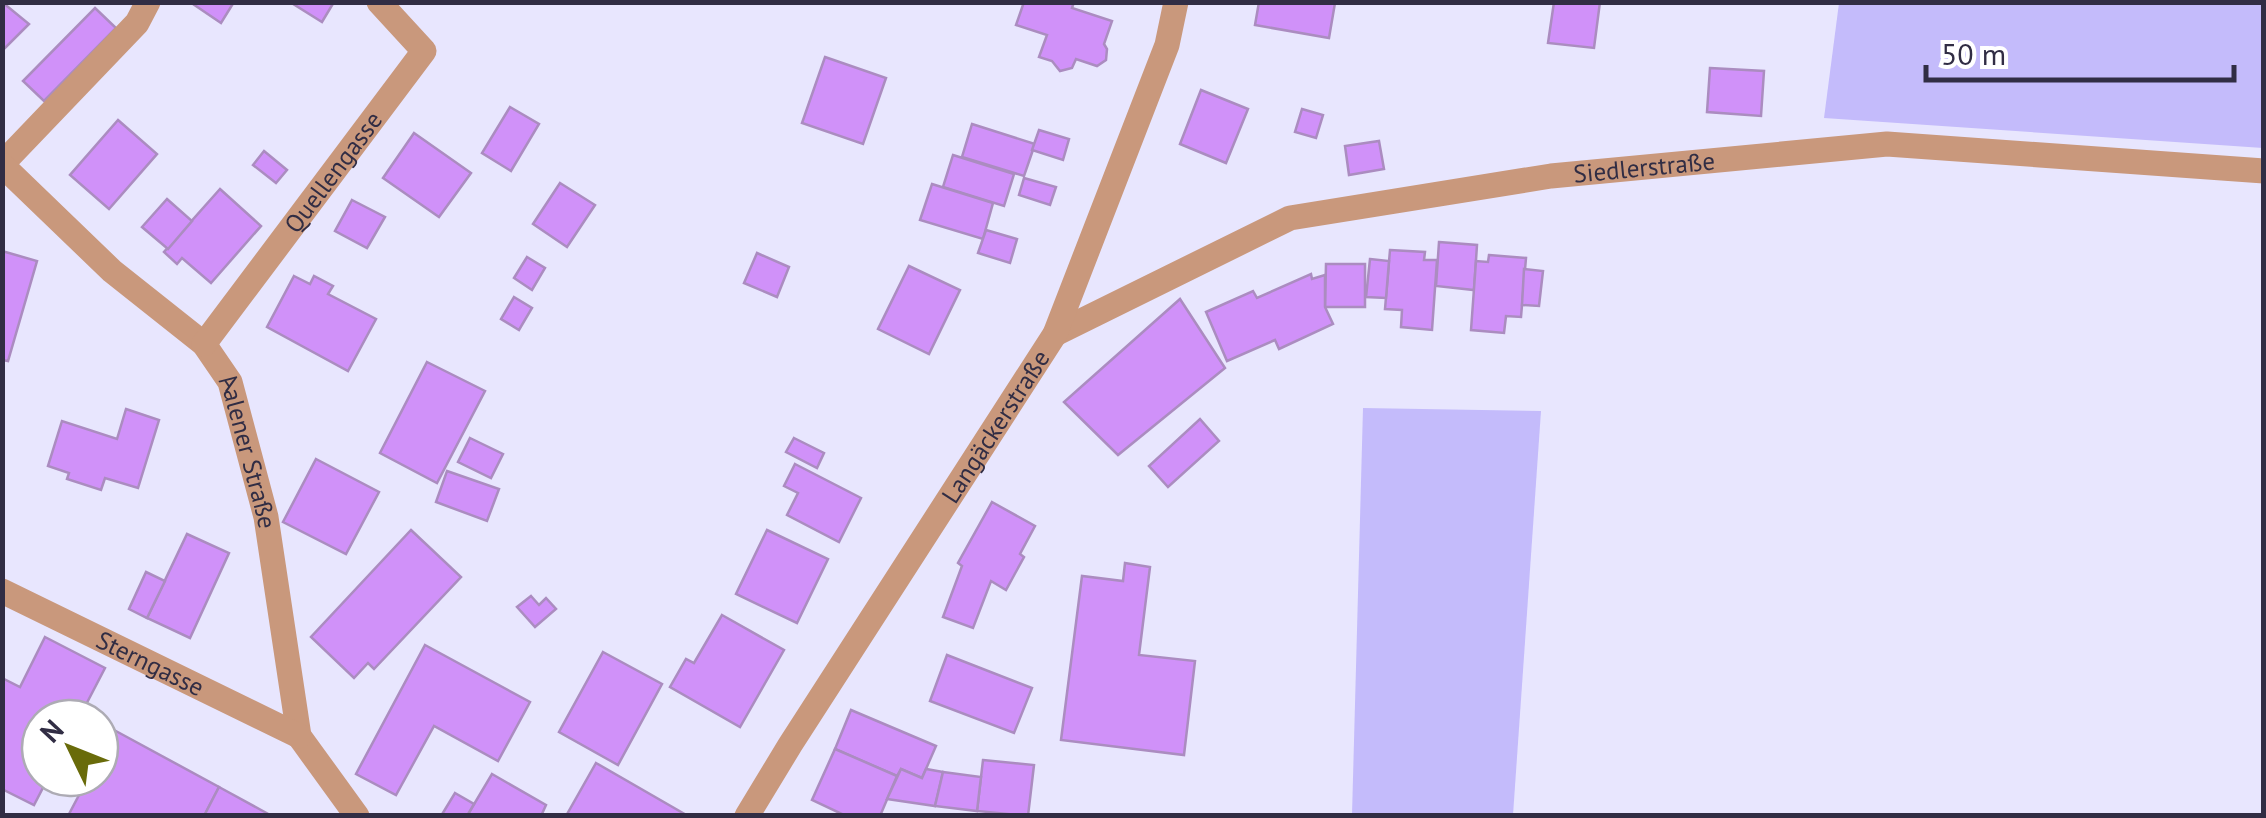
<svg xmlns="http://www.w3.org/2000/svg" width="2266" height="818" font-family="'PT Sans',sans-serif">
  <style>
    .green { fill: #c4bbfb }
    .building { fill: #d091f9; stroke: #ab8cc0; stroke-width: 2.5 }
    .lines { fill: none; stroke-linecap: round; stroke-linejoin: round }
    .minor { stroke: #c9987c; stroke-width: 25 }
    .labels { text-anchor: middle; stroke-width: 8; stroke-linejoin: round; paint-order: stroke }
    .street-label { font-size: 25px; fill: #312d44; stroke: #fff }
  </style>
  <rect width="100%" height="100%" fill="#e8e6fe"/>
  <g class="green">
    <path d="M1839,3H2263V148L1824,118Z"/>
    <path d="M1363,408L1541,411L1513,815H1352Z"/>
  </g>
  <g class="building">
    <path d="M2,2L29,24L2,51Z"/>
    <path d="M190,2H234L221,23Z"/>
    <path d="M290,2H334L322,22Z"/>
    <path d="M1024,2H1074L1072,8L1112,21L1104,44L1107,49L1106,60L1097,66L1076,59L1072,68L1060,71L1052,61L1039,57L1047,35L1016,25Z"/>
    <path d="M1259,2L1335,3L1329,38L1255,25Z"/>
    <path d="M1554,2H1600L1594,48L1548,43Z"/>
    <path d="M95,8L116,28L44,101L23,81Z"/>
    <path d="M825,57L886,78L863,144L802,123Z"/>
    <path d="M1710,68L1764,71L1761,116L1707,112Z"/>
    <path d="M1201,90L1248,109L1226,163L1180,144Z"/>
    <path d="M510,107L539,124L511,171L482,153Z"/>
    <path d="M1302,109L1323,115L1316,138L1295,132Z"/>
    <path d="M118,120L157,154L109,209L70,175Z"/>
    <path d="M972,124L1035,144L1024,176L962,157Z"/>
    <path d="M1039,130L1069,139L1063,160L1032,150Z"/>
    <path d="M414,133L471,173L439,217L383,178Z"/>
    <path d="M1379,141L1384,169L1349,175L1345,146Z"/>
    <path d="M264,151L287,170L276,183L253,165Z"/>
    <path d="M953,155L1014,174L1004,206L943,187Z"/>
    <path d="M1024,178L1056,187L1050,205L1019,195Z"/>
    <path d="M560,183L595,205L567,247L533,224Z"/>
    <path d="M932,184L993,203L983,239L920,220Z"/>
    <path d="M220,189L261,226L211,283L182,258L177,264L164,252Z"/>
    <path d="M167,199L192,221L168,249L142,227Z"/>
    <path d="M352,200L385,217L367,248L335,231Z"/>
    <path d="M986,230L1017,239L1010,263L978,253Z"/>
    <path d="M1439,242L1477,245L1474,290L1436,286Z"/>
    <path d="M1390,250L1425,252L1424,260H1437L1432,330L1401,327L1402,310L1385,309Z"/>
    <path d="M2,251L37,261L8,361L2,360Z"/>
    <path d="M757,253L789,267L777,297L744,283Z"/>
    <path d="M1489,255L1526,258L1521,317L1506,316L1504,333L1471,330L1476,261L1488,262Z"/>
    <path d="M527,257L545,268L532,290L514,278Z"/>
    <path d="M1370,259L1389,261L1386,298L1366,297Z"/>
    <path d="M1326,264H1365V307H1325Z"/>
    <path d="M909,266L960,290L929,354L878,329Z"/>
    <path d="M1524,269L1543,271L1539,306L1522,305Z"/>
    <path d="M1311,274L1312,279L1325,275V307L1333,324L1279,349L1275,340L1227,361L1206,312L1253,291L1257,298Z"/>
    <path d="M294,276L310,284L314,276L333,286L328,294L376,319L348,371L267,327Z"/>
    <path d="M514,297L532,308L519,330L501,319Z"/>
    <path d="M1180,299L1225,368L1118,455L1064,402Z"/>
    <path d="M427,362L485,391L437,483L380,453Z"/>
    <path d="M126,409L159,420L138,488L105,478L101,490L67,479L69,473L48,466L62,421L117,439Z"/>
    <path d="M1200,419L1219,441L1168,487L1149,466Z"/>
    <path d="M470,438L503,454L491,478L458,462Z"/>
    <path d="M794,438L824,453L817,468L786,452Z"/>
    <path d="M316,459L379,492L346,554L283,522Z"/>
    <path d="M795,464L861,498L839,542L787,515L798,493L784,486Z"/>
    <path d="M447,471L499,489L487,521L436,502Z"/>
    <path d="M992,502L1035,526L1020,554L1024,557L1006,590L991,581L973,628L943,617L962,566L958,563Z"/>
    <path d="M411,530L461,577L374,669L368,663L354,678L311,637Z"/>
    <path d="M767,530L828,559L797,623L736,594Z"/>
    <path d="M187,534L229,553L190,638L147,618Z"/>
    <path d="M1125,563L1150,567L1139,655L1195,661L1184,755L1061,740L1082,576L1123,581Z"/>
    <path d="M146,572L165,581L147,618L129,609Z"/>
    <path d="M531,596L539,605L546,598L556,609L535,627L517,607Z"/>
    <path d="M722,615L784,650L740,727L670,687L686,659L694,663Z"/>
    <path d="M45,637L105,668L79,718H40V778H48L34,805L2,789V678L20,687Z"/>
    <path d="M425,645L530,702L498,761L434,726L396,795L356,774Z"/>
    <path d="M603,652L662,684L618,765L559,732Z"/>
    <path d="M947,655L1032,688L1014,733L930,701Z"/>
    <path d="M851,710L936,746L922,778L901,769L897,776L835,749Z"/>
    <path d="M114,730L219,787L204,816H68L88,778H100V756Z"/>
    <path d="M835,749L897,776L880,816H846L812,800Z"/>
    <path d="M983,760L1034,765L1028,816L977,811Z"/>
    <path d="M596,763L688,816H566Z"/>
    <path d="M901,769L922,778L926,769L943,772L935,806L887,799Z"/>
    <path d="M943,772L981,777L977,811L935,806Z"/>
    <path d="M492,774L546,805L541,816H467Z"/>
    <path d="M219,787L272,816H204Z"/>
    <path d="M455,793L474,804L467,816H441Z"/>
  </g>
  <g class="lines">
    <g class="minor">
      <path d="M2,164L137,23L148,2"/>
      <path id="s1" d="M2,165L112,271L204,344L230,382L266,517L299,736L357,816"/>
      <path id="s2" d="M1055,334L1290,218L1551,176L1887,144L2264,171"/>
      <path id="s3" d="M204,344L424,51L379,2"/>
      <path id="s4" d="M2,591L299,736"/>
      <path id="s5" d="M747,816L790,745L1055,334L1167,45L1176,2"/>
    </g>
  </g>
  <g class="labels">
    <g class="street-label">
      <text dy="9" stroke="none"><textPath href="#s2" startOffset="620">Siedlerstraße</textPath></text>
      <text dy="9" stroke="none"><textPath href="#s3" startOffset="215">Quellengasse</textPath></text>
      <text dy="9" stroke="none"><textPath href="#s5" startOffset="462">Langäckerstraße</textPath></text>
      <text dy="9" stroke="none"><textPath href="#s1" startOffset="388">Aalener Straße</textPath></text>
      <text dy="9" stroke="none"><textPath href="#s4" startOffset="165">Sterngasse</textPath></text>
    </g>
  </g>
  <rect width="2266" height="818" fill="none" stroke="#312d44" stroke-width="10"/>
  <g transform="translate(70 748) rotate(313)"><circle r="48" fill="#ffffff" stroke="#adabb4" stroke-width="2.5"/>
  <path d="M0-8L18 38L0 25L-18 38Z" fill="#696b0a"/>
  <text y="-15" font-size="28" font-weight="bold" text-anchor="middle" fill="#312d44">N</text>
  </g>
  <path d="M1926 65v15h308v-15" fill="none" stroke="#312d44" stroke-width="5"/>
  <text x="1941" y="65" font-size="30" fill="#312d44" stroke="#ffffff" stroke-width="8" paint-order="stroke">50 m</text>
</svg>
